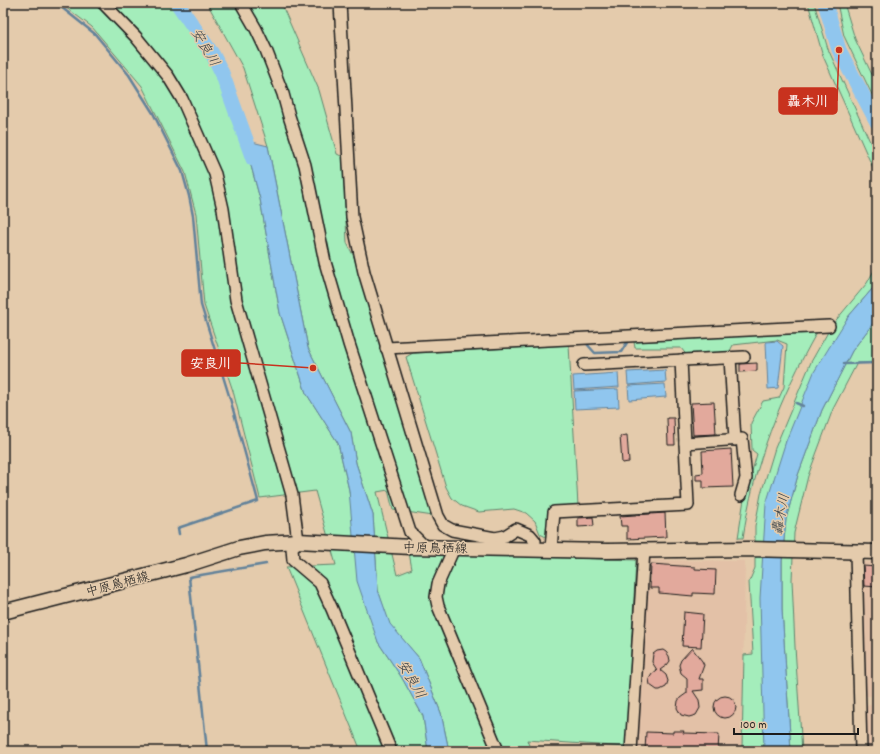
<svg xmlns="http://www.w3.org/2000/svg" width="880" height="754" font-family="Dekko,'Klee One',sans-serif">
  <style>
    .built { fill: #e3c1a7 }
    .green { fill: #a4edbb; stroke: #60846c }
    .water { fill: #90c6ee; stroke: #62829a }
    .lines { fill: none; stroke-linecap: round; stroke-linejoin: round }
    .stream { stroke: #62829a; stroke-width: 2.5 }
    .river { stroke: #90c6ee; stroke-width: 15 }
    .building { fill: #e2a99c; stroke: #1c1c1c }
    .minor-casing { stroke: #1c1c1c; stroke-width: 14 }
    .major-casing { stroke: #1c1c1c; stroke-width: 17 }
    .minor { stroke: #e4cbac; stroke-width: 11 }
    .major { stroke: #e4cbac; stroke-width: 14 }
    .labels { text-anchor: middle; stroke-width: 3; stroke-linejoin: round; paint-order: stroke }
    .street-label { font-size: 13px; fill: #1c1c1c; stroke: #e4cbac }
    .water-label { font-size: 14px; font-style: italic; fill: #333e46; stroke: #e4cbac }
    .leader { fill: none; stroke: #c8321e; stroke-width: 1.5 }
    .callout-dot { fill: #c8321e; stroke: #e4cbac; stroke-width: 1.5 }
    .callout { fill: #c8321e; stroke: #c8321e; stroke-width: 1.5 }
    .callout-label { font-size: 14px; text-anchor: middle; font-weight: bold; fill: #fff }
  </style>
  <rect width="100%" height="100%" fill="#e4cbac"/>
  <filter id="ink" filterUnits="userSpaceOnUse"><feTurbulence type="fractalNoise" baseFrequency=".025" numOctaves="2"/><feDisplacementMap in="SourceGraphic" scale="8" xChannelSelector="R" yChannelSelector="G"/><feConvolveMatrix kernelMatrix="1 2 1 2 8 2 1 2 1" color-interpolation-filters="sRGB"/></filter>
  <g filter="url(#ink)">
    <g class="built">
      <path d="M636,560L745,561L742,747L732,751H636L626,747Z"/>
      <path d="M861,562H877V696H863Z"/>
      <rect x="863" y="705" width="14" height="46"/>
    </g>
    <g class="green">
      <path d="M60,3H169L214,64L244,140L260,199L280,313L306,393L338,443L349,490L378,642L402,678L423,716L428,751H361L286,567L336,565L315,491L260,498L233,391L204,305L196,214L185,172L142,86L92,27Z"/>
      <path d="M207,3H281L319,90L337,154L343,157L347,243L354,257L433,516L393,510L388,490L377,492L397,575L412,569L409,553L636,560L626,747L527,740L531,751H449L441,713L419,658L389,624L378,590L373,515L356,463L351,433L308,348L268,146L243,68Z"/>
      <path d="M808,3H814L828,49L877,157V177L823,56Z"/>
      <path d="M837,3H844L855,39L877,85V105L844,36Z"/>
      <path d="M877,265V281L873,288L848,317L786,441L764,751H732L742,747L744,655L753,654L749,582L755,568V526L761,494L775,448L811,362L832,325L867,283Z"/>
      <path d="M877,318V362L857,363L833,409L808,476L794,533L792,580L795,647L802,751H791L782,609V561L786,519L798,475L822,410L852,351Z"/>
      <path d="M817,332C781,396 753,465 743,538H738L744,499L757,454L752,450L751,423L763,401L779,398L784,387L787,344L777,340L733,345L729,353L688,357L681,348H635L634,342Z"/>
      <path d="M569,345L578,506L550,509L549,534L546,537L540,534L535,521L526,513L514,509L479,512L462,506L452,498L446,487L406,357L413,353Z"/>
    </g>
    <g class="water">
      <path d="M244,140L268,146L308,348L351,433L356,463L373,515L378,590L390,624L419,658L441,713L449,751H428L423,716L402,678L378,642L357,581L349,490L338,443L306,393L280,313L260,199Z"/>
      <path d="M873,288L877,289V318L852,351L822,410L798,475L786,519L782,561V609L791,751H764L760,598L766,504L786,441L814,372L848,317Z"/>
      <path d="M777,341L783,346L778,388L768,389L766,342Z"/>
      <path d="M665,370L666,382L628,385L627,372Z"/>
      <path d="M618,373L619,387L574,390L573,376Z"/>
      <path d="M665,384L666,397L629,400L628,386Z"/>
      <path d="M618,389L619,407L575,409L574,391Z"/>
    </g>
    <g class="lines">
      <g class="stream">
        <path d="M56,3L95,34L129,75L153,113L182,171L189,196L193,216L201,305L231,402L258,501L178,528L179,534"/>
        <path d="M584,343H586L595,353L621,352L628,341H630"/>
        <path d="M844,364L877,363"/>
        <path d="M796,403L803,406"/>
        <path d="M207,751L189,577L266,564"/>
      </g>
      <g class="river">
        <path d="M177,3L213,55L222,73L253,159"/>
        <path d="M825,3L839,50L877,122"/>
      </g>
    </g>
    <g class="building">
      <path d="M757,363V371L740,372V364Z"/>
      <path d="M714,402L716,434L693,435L691,403Z"/>
      <path d="M667,418H674L675,445H668Z"/>
      <path d="M627,435L629,462L622,463L620,436Z"/>
      <path d="M731,449L733,487L703,488V480H696V474L703,473L702,451Z"/>
      <path d="M665,513L666,537L627,539V526H621L620,516Z"/>
      <path d="M593,517L594,526L578,527V518Z"/>
      <path d="M651,564L695,567V569L716,570L715,594L693,593V596L659,593V588H650Z"/>
      <path d="M863,566L877,567V587L864,586Z"/>
      <path d="M684,612L703,614L701,647L682,646Z"/>
      <path d="M692,648L702,661L704,665L699,679H703V690L693,691L699,700L700,708L696,715L689,717L681,715L677,708L678,701L680,698L687,693V678L681,673L679,665L681,660Z"/>
      <path d="M663,650L666,652L669,656L670,661L667,665L660,670L666,675L668,681L666,687L660,690H657L650,685L649,679L652,674L657,670L652,662L653,654L657,651Z"/>
      <circle cx="725" cy="707" r="11"/>
      <path d="M673,731H684L683,733L719,734L718,751H645L646,732L673,733Z"/>
    </g>
    <g class="lines">
      <g class="minor-casing">
        <g id="minor">
          <path d="M103,3L136,37L168,76L182,99L215,174L223,209L236,300L292,495L298,541L292,548L293,560L320,583L332,609L391,751"/>
          <path d="M241,3L256,29L266,50L283,94L289,116L305,165L325,262L349,344L410,532L425,547"/>
          <path d="M340,3L352,217L364,272L438,516L443,525L452,530L495,538L505,536L516,529L530,535L535,541L534,549"/>
          <path d="M386,348L829,326"/>
          <path d="M730,358L735,440"/>
          <path d="M584,365L744,357"/>
          <path d="M685,443L742,439L746,478L741,495"/>
          <path d="M454,548L438,584L436,597L438,606L498,751"/>
          <path d="M551,549L554,512L688,505L681,360"/>
          <path d="M856,552L861,751"/>
          <path d="M631,751L644,550"/>
        </g>
      </g>
      <g class="major-casing">
        <path id="major" d="M3,612L186,565L239,548L265,543L298,541L411,547L607,551L748,549L877,552"/>
      </g>
      <use href="#minor" class="minor"/>
      <use href="#major" class="major"/>
    </g>
  </g>
  <g class="labels">
    <g class="street-label">
      <text transform="translate(435 547) rotate(1)" y="5">中原鳥栖線</text>
      <text transform="translate(117 583) rotate(-15)" y="5">中原鳥栖線</text>
    </g>
    <g class="water-label">
      <text transform="translate(206 47) rotate(59)" y="5">安良川</text>
      <text transform="translate(780 514) rotate(-80)" y="5">轟木川</text>
      <text transform="translate(412 679) rotate(60)" y="5">安良川</text>
    </g>
  </g>
  <path class="leader" d="M839 50L837 101M313 368L240 363"/>
  <g class="callout-dot">
    <circle cx="839" cy="50" r="4"/>
    <circle cx="313" cy="368" r="4"/>
  </g>
  <g class="callout">
    <rect x="779" y="88" width="58" height="26" rx="4"/>
    <rect x="182" y="350" width="58" height="26" rx="4"/>
  </g>
  <g class="callout-label">
    <text x="808" y="106">轟木川</text>
    <text x="211" y="368">安良川</text>
  </g>
  <rect width="880" height="754" fill="none" stroke="#e4cbac" stroke-width="16"/>
  <rect x="8" y="8" width="864" height="738" fill="none" stroke="#1c1c1c" stroke-width="1.5" filter="url(#ink)"/>
  <path d="M734 728v6h124v-6" fill="none" stroke="#1c1c1c" stroke-width="2"/>
  <text x="740" y="728" font-size="12" fill="#1c1c1c" stroke="#e4cbac" stroke-width="3" paint-order="stroke">100 m</text>
</svg>
